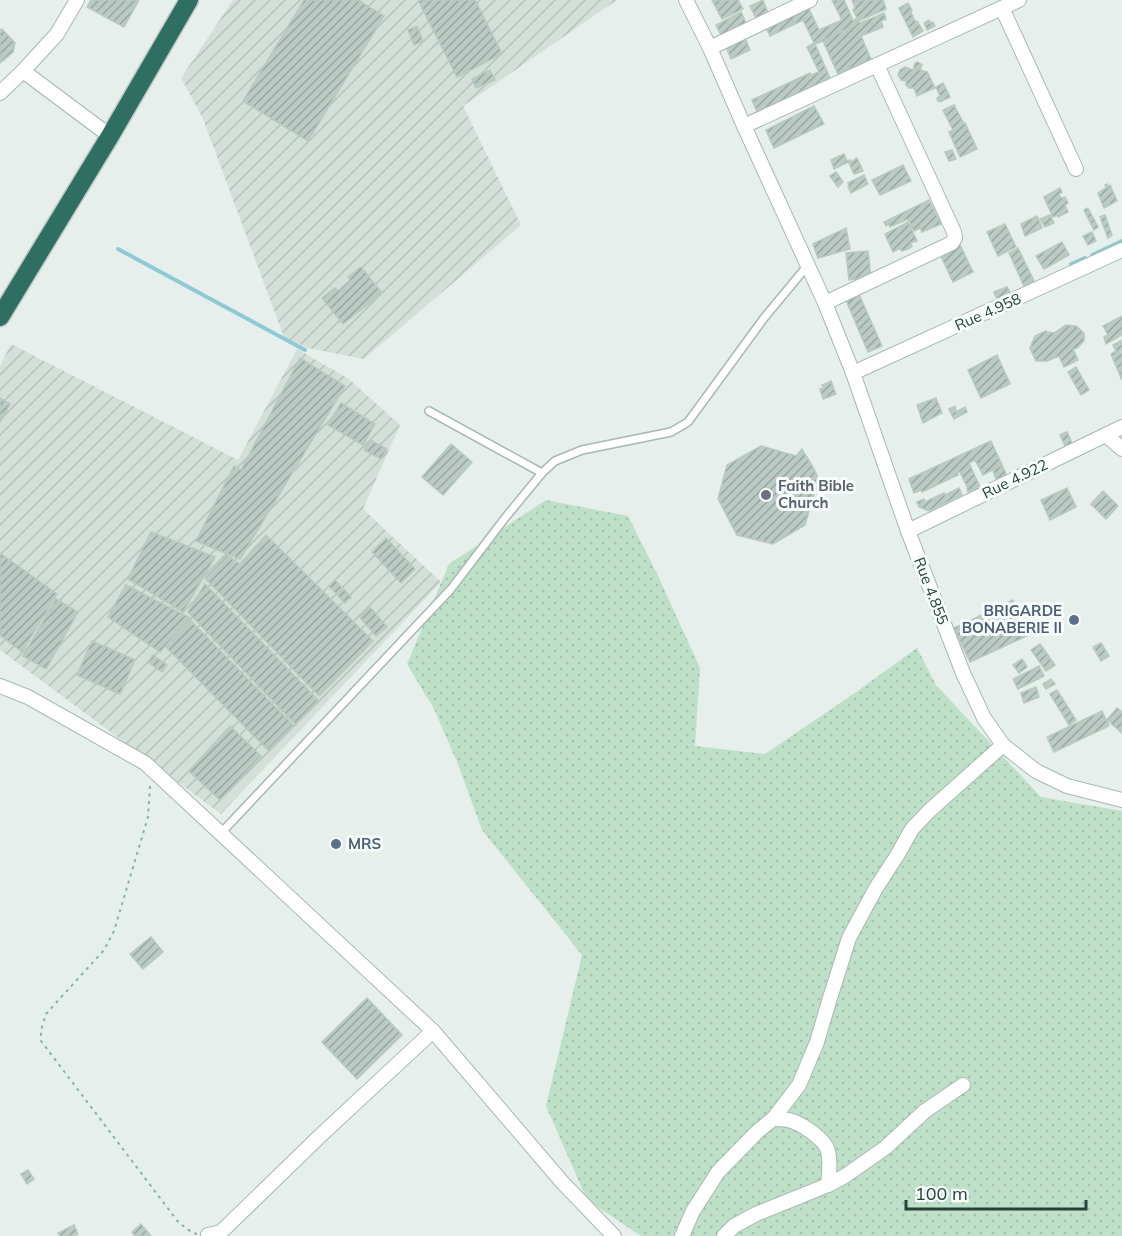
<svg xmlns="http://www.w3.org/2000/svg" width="1122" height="1236" font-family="Mulish,sans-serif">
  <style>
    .industrial { fill: url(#industrial-furrows) }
    .grass { fill: url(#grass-dots) }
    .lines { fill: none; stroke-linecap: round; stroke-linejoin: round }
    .stream { stroke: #8ec9d4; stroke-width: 4 }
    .building { fill: url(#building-hatch); stroke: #b8c9c2; stroke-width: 1.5 }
    .lane-casing { stroke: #a8b8b2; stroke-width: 10 }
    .street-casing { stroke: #a8b8b2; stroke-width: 16 }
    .highway-casing { stroke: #c2cac8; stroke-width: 21 }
    .path { stroke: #86b3a5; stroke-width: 2; stroke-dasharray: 3 4.5; stroke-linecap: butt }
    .lane { stroke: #fff; stroke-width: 7 }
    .street { stroke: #fff; stroke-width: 14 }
    .highway { stroke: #2f6f62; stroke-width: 18 }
    .worship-dot { fill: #6b7280; stroke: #f7fbf9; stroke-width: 2 }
    .service-dot { fill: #5c6f8a; stroke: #f7fbf9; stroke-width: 2 }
    .labels { text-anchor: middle; stroke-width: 6; stroke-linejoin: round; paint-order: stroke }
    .street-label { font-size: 15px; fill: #24423a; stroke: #f7fbf9 }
    .worship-label { font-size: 15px; font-weight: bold; fill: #5b616d; stroke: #f7fbf9; text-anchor: start }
    .service-label { font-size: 15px; font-weight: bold; fill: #4e5e75; stroke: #f7fbf9; text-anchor: end }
  </style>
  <defs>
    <pattern id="industrial-furrows" width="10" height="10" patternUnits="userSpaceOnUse" patternTransform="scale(1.5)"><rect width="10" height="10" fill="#d4dfda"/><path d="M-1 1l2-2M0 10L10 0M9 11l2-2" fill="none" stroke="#b6c1bc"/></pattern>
    <pattern id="grass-dots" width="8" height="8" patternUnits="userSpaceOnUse" patternTransform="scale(1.5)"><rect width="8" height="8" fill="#bfe0c8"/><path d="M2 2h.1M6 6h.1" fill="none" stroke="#a4c1ad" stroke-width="1.8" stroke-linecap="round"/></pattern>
    <pattern id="building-hatch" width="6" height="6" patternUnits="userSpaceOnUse" patternTransform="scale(1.5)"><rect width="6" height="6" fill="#bbcac4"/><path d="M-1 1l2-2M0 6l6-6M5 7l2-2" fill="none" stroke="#98a6a0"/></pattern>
  </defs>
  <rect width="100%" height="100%" fill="#e6efeb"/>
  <g class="industrial">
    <path d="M233,0H617L463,106L521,225L364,359L308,348L284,337L203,119L181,78Z"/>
    <path d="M11,344L238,460L297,349L349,379L400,425L363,509L441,582L221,814L0,650V366Z"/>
  </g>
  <path class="grass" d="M546,500L628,516L659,578L700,668L695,746L765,754L852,695L917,648L936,685L1041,797L1122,811V1236H641L587,1200L546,1106L582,955L482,830L457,762L434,709L407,664L449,564Z"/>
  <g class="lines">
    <g class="stream">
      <path d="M118,249L305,350"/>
      <path d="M1092,255L1122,241"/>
      <path d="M1071,264L1085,258"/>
    </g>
  </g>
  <g class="building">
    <path d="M91,0H139L124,27L87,7Z"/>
    <path d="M304,0H358L384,16L308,141L243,101Z"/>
    <path d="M418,0H475L502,54L457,77Z"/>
    <path d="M712,0H738L743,9L722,19Z"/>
    <path d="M763,0L768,13L756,18L750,6Z"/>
    <path d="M832,0H844L855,25L824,40L856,25L854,20L857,18L853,10L855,8L852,0H883L886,9L858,21L860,23L884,13L886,19L881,21L883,27L861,36L871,59L838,74L823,41L815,44L830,78L757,112L752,100L810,73L811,75L819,72L807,47L814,43L803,20L770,36L766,27L808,7L819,30L842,20Z"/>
    <path d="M908,3L912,10H910L915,21H917L923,31L913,37L899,8Z"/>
    <path d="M741,12L746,23L721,35L716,25Z"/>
    <path d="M929,20L930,23L933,22L935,26L927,30L924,23Z"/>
    <path d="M417,26L423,41L414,45L408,30Z"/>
    <path d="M2,29L15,43L13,52L0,63V30Z"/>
    <path d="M745,38L750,50L731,59L726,47Z"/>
    <path d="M918,62L922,65L920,70L927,72L935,88L917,96L914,88H909L906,85V81L901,80L898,75L900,70L905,67L913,70L915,63Z"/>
    <path d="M490,70L495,80L476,88L472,79Z"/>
    <path d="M943,83L950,97L940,102L938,101L937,98L940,96L936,87Z"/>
    <path d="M954,105L964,124L965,123L977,149L960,157L949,132L953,130L943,110Z"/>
    <path d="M814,106L824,124L774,148L766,130Z"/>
    <path d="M952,150L956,159L949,161L945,152Z"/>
    <path d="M844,154L847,161L850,160V161L834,169L831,160Z"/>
    <path d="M857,158L863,171L854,174L849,163Z"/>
    <path d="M903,165L911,181L880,195L872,180Z"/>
    <path d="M836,172L843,182L838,187L830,176Z"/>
    <path d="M864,175L868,184L851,193L848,187L849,186L848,183Z"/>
    <path d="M1107,184L1108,187L1110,185L1117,201L1104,208L1098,193L1106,188L1105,185Z"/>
    <path d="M1060,188L1062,192L1059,194L1061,198L1065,197L1068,203L1065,205L1068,212L1058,217L1057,215L1053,217L1044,197Z"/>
    <path d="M929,200L941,224L922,232L920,228L914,231L908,219L890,227L889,224L886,226L884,222Z"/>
    <path d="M1088,208L1098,227L1094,230L1084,210Z"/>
    <path d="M1050,215L1054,223L1045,227L1040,219Z"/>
    <path d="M1105,215L1112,235L1108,238L1100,217Z"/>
    <path d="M1037,216L1042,228L1025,236L1021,224Z"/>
    <path d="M908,222L917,241L910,243L912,246L910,248L902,251L900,248L893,252L885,234Z"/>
    <path d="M1005,224L1016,247L998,256L987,232Z"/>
    <path d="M846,228L850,249L818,258L813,244Z"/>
    <path d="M1092,232L1096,241L1088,245L1083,236Z"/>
    <path d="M1062,242L1069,255L1044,269L1036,256Z"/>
    <path d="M960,245L973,272L953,282L940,254Z"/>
    <path d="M1018,248L1034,281L1024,286L1009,253Z"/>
    <path d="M868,251L871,277L849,280L846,253Z"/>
    <path d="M361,267L382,293L343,324L322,298L335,288L338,291L350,280L348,277Z"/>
    <path d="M1007,287L1010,292L997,299L994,292Z"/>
    <path d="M858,292L882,346L868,352L845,298Z"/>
    <path d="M1122,316V335L1106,344L1104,337L1108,335L1103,326Z"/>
    <path d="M1066,325L1076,326L1084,333V341L1077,348L1073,349L1078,360L1064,367L1059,356L1047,361H1036L1030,348L1035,336L1046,331L1047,332L1054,333Z"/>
    <path d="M1122,340V350L1120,351L1122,355V380L1111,354L1116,351L1113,345Z"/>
    <path d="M997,355L1010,384L981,398L968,370Z"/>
    <path d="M300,358L345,386L240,559L196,541L234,466L241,470Z"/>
    <path d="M1076,367L1089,390L1081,395L1068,372Z"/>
    <path d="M831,381L836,394L823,399L820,389L824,388L822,385Z"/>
    <path d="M0,398L10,404L0,422Z"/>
    <path d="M936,398L942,413L923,423L917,405Z"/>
    <path d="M341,403L375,424L363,445L328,425Z"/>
    <path d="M955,406L956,412L965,407L967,412L954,419L949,409Z"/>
    <path d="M1067,432L1072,443L1065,446L1060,435Z"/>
    <path d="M370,440L387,449L381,459L364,450Z"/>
    <path d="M991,441L1002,465L983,475L975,460L969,463L980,487L968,492L967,489H968L960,472L957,473L958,475L922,492L921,490L914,493L909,479Z"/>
    <path d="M451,444L472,462L443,495L422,477Z"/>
    <path d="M761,446L796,456L802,449L813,467L824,490L815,491L805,525L773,544L737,535L718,499L727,465Z"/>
    <path d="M1002,465L1007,476L996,479L993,470Z"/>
    <path d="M959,488L962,495L929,511L919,507L917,502L924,499L925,502L944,493L945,495Z"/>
    <path d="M1067,488L1076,507L1050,520L1041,500Z"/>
    <path d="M1103,491L1118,506L1106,519L1091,504Z"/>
    <path d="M151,532L215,557L183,612L128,579Z"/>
    <path d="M266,535L373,641L319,696L205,578L227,555L240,564Z"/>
    <path d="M386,538L415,569L401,583L372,552Z"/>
    <path d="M0,553L57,594L22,652L0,635Z"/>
    <path d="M335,580L351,597L345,603L329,586Z"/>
    <path d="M205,584L318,700L295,724L188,612Z"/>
    <path d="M126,585L190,618L160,652L108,617Z"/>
    <path d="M56,599L78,612L46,669L23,656Z"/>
    <path d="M1013,600L1029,635L970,662L954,628Z"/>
    <path d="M370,607L387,627L376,636L359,616Z"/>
    <path d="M191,621L293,725L268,750L166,647Z"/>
    <path d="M92,641L135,660L120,694L77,675Z"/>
    <path d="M1101,643L1109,656L1101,661L1093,647Z"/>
    <path d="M1040,644L1055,665L1046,671L1031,650Z"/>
    <path d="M153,655L167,665L162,672L148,662Z"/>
    <path d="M1022,659L1027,667L1019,673L1013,665Z"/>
    <path d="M1039,666L1044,676L1018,689L1013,679Z"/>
    <path d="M1051,679L1055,684L1046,689L1043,684Z"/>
    <path d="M1036,687L1039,697L1024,703L1021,693Z"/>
    <path d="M1057,690L1076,720L1069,725L1050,694Z"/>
    <path d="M1117,708L1122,712V733L1107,720Z"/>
    <path d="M1102,711L1109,726L1054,752L1047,737Z"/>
    <path d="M230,726L261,756L220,800L189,771Z"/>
    <path d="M151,937L163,952L143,969L130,954Z"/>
    <path d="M367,998L402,1035L357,1079L322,1042Z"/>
    <path d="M28,1170L34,1179L27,1184L21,1174Z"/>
    <path d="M141,1224L151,1236H135L132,1232Z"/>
    <path d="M74,1225L78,1234L73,1236H60L58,1233Z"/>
  </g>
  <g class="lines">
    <g class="lane-casing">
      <g id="lane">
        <path d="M429,411L542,473"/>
        <path d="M221,833L451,589L505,518L542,473L555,461L582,450L671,432L688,422L764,318L808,265"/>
      </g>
    </g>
    <g class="street-casing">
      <g id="street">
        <path d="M686,0L710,48L744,126L825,303L853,373L908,531L963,673L984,718L1003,745L1036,771L1067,786L1122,800"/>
        <path d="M1002,8L1076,169"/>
        <path d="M710,48L810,0"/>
        <path d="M23,71L110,136"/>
        <path d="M0,93L23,71L57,34L77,0"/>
        <path d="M744,126L1019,0"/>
        <path d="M825,303L952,243L955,238L954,232L877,65"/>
        <path d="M853,373L1122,250"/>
        <path d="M1106,435L1122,449"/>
        <path d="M908,531L1122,427"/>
        <path d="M0,686L28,697L145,763L433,1031L562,1182L614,1236"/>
        <path d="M773,1119C778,1119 783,1119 788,1120C800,1122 825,1139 828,1151C831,1163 829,1174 828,1185"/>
        <path d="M209,1236L208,1235L221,1232L321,1135L433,1031"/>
        <path d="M682,1236L693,1211L718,1172L758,1131L773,1119L799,1085L817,1042L830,998L849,938L876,888L898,854L912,829L929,811L1003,745"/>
        <path d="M724,1236L734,1226L756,1214L828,1185L845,1176L885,1148L925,1111L963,1085"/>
      </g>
    </g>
    <g class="highway-casing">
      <path id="highway" d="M0,317L110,136L189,0"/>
    </g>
    <path class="path" d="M150,786L148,817L114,931L104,950L46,1014L41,1030V1041L179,1223L193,1233L197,1234"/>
    <use href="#lane" class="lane"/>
    <use href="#street" class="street"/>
    <use href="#highway" class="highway"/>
  </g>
  <circle class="worship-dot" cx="766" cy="495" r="6"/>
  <g class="service-dot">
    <circle cx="1074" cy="620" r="6"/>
    <circle cx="336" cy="844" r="6"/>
  </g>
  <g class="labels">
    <g class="street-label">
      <text transform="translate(988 312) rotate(-24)" y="5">Rue 4.958</text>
      <text transform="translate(1015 479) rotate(-26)" y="5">Rue 4.922</text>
      <text transform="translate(931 591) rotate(69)" y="5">Rue 4.855</text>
    </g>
    <g class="worship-label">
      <text x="778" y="491">Faith Bible<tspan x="778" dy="17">Church</tspan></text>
    </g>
    <g class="service-label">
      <text x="1062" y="616">BRIGARDE<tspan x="1062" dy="17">BONABERIE II</tspan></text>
      <text x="348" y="849" text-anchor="start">MRS</text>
    </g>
  </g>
  <path d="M906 1200v9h180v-9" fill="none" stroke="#24423a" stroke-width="3"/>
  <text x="915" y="1200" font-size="18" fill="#24423a" stroke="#f7fbf9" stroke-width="4.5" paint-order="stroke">100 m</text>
</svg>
